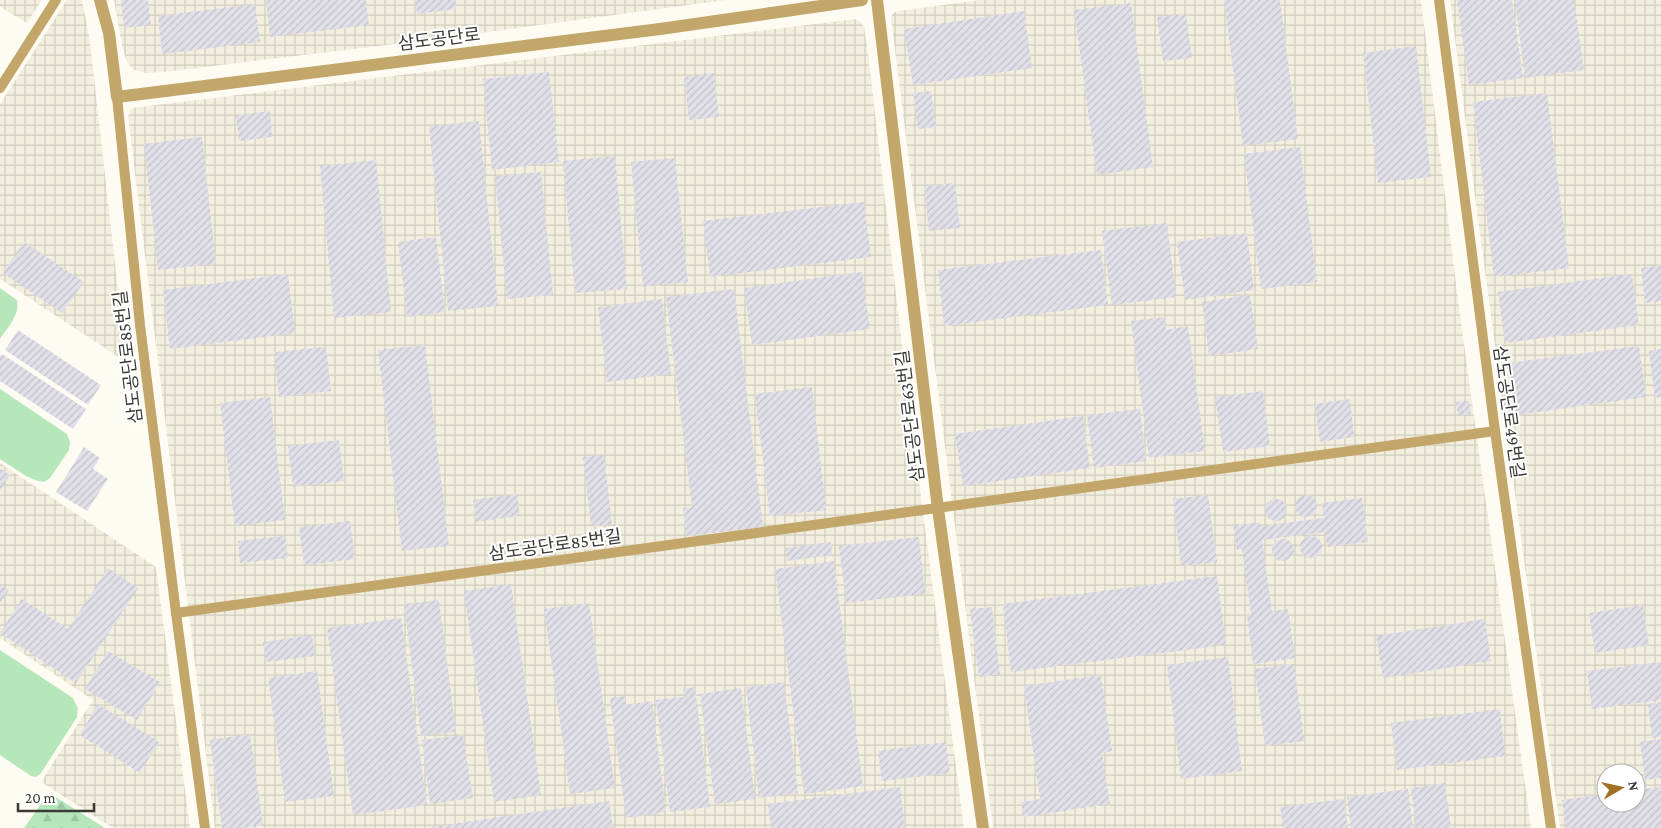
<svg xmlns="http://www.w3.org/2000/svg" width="1661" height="828" font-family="'Crimson Pro','Noto Sans KR',serif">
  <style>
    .industrial { fill: url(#industrial-grid); fill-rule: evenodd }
    .green { fill: #b5e7ba }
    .forest { fill: url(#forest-firs) }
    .building { fill: url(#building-hatch) }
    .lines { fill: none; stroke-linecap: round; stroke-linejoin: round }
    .service { stroke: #c2a66a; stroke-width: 10 }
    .minor { stroke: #c2a66a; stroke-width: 12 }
    .tertiary { stroke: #c2a66a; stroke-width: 12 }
    .labels { text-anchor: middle; stroke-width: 4; stroke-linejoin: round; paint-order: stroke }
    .street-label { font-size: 18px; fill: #3a3936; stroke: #fff }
  </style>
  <defs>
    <pattern id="industrial-grid" width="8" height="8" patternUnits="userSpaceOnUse" patternTransform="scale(1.25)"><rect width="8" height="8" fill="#f3efdf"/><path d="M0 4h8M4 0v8" fill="none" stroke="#d1cec0"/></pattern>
    <pattern id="forest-firs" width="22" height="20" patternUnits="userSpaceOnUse" patternTransform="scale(1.25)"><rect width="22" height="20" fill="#b5e7ba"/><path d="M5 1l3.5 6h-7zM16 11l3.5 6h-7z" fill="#9cc7a0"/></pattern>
    <pattern id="building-hatch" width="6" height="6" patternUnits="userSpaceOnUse" patternTransform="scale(1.25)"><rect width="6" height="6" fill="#e1e0e9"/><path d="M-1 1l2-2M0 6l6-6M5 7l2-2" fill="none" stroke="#c2c1c8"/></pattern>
  </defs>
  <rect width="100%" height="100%" fill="#fefcf2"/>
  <g class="industrial">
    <path d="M0,0H42L27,23L0,7Z"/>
    <path d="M67,0H82L90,41L126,362L0,279V104Z"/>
    <path d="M114,0H726L420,41L164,72L146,73L134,70L127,62L122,46Z"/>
    <path d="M980,0H1421L1458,300L1531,828H993L891,18L893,13L898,11Z"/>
    <path d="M1450,0H1661V828H1560L1478,219ZM1606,773H1636V803H1606Z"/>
    <path d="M855,19L860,21L864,27L868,53L908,397L964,828H215L128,116L132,108Z"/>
    <path d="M0,463L156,567L190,828H113L41,782L93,700L0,638Z"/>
  </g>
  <g class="green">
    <path d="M0,288L17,300C20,315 8,327 0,339Z"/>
    <path d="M0,389L67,434L70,442L69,450L50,478L44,482L38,481L26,476L0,459Z"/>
    <path d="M0,650L73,698L78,709L77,717L41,773L36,777L31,776L0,755Z"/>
  </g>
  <path class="forest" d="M48,794L54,796L105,828H24Z"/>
  <g class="building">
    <path d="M121,0H148L151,25L124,28Z"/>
    <path d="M266,0H366L369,25L270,37Z"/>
    <path d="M415,0H455L456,9L417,14Z"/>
    <path d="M1224,0H1280L1298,139L1243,146Z"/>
    <path d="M1457,0H1512L1523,78L1469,85Z"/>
    <path d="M1515,0H1574L1584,70L1525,78Z"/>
    <path d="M1131,3L1153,167L1097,175L1074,10Z"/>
    <path d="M255,4L260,42L162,54L158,16Z"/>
    <path d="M1024,11L1032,68L913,85L904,29Z"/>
    <path d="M1186,14L1192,58L1163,61L1157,17Z"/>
    <path d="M1416,46L1431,177L1378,183L1363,53Z"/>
    <path d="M549,72L559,162L492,170L483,79Z"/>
    <path d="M714,73L719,117L689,120L684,77Z"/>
    <path d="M931,91L936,127L918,129L913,93Z"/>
    <path d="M1547,93L1569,268L1494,277L1473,102Z"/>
    <path d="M270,111L272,137L239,141L236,115Z"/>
    <path d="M479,121L498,306L448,311L429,126Z"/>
    <path d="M202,137L216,264L158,270L144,144Z"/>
    <path d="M1300,147L1317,282L1261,289L1244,154Z"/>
    <path d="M615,156L627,289L575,293L563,161Z"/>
    <path d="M675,158L688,282L643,287L631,162Z"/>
    <path d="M376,160L391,312L334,318L320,166Z"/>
    <path d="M541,172L553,295L507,299L495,176Z"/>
    <path d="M955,183L960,228L929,231L924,186Z"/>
    <path d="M864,202L871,257L710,277L703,221Z"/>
    <path d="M1167,223L1176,297L1112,305L1102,231Z"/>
    <path d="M1247,233L1254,290L1185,300L1177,242Z"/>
    <path d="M436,237L445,312L407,317L398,242Z"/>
    <path d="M24,242L84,282L62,313L3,273Z"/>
    <path d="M1101,250L1108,305L944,326L938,270Z"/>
    <path d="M1661,265V301L1645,303L1641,268Z"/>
    <path d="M862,272L870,329L752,345L744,288Z"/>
    <path d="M288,274L295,333L170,349L163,290Z"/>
    <path d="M1632,274L1639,325L1505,343L1498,292Z"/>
    <path d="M734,289L763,527L686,536L683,508L692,507L666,297Z"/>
    <path d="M1250,295L1258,349L1209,356L1202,302Z"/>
    <path d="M662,299L671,374L607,382L598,307Z"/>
    <path d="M1164,317L1166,330L1188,326L1205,451L1149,458L1131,321Z"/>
    <path d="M18,330L101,385L88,405L5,350Z"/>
    <path d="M425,345L449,546L402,551L378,350Z"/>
    <path d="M1639,346L1646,397L1516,415L1509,363Z"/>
    <path d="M326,347L331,391L279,397L274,352Z"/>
    <path d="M1661,349V397L1655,398L1649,351Z"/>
    <path d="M2,354L86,409L73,429L0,381V356Z"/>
    <path d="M812,387L826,510L770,516L755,394Z"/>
    <path d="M1263,391L1270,446L1223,452L1215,397Z"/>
    <path d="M270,397L285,520L235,526L220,403Z"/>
    <path d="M1350,399L1354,437L1320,442L1315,404Z"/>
    <path d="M1469,401L1471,414L1458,416L1456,402Z"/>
    <path d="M1140,409L1146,461L1094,468L1087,415Z"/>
    <path d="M1083,416L1090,468L963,486L955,434Z"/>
    <path d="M339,440L344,481L293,487L288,446Z"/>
    <path d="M84,447L100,458L93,469L108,479L87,511L56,492Z"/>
    <path d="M604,455L612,524L591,526L583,457Z"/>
    <path d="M0,468L10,475L0,491Z"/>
    <path d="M517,494L520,516L476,522L473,500Z"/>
    <path d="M1208,495L1217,562L1181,566L1173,499Z"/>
    <circle cx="1306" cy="506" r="11"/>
    <path d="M1362,498L1368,542L1327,547L1325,532L1262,540L1272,611L1288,609L1295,658L1253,664L1247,615L1251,614L1242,549L1237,550L1233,526L1260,522V526L1324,518L1322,503Z"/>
    <circle cx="1276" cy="510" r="11"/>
    <path d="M350,521L355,559L304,565L299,527Z"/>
    <path d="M285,536L288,558L240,563L238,541Z"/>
    <circle cx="1311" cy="547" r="11"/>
    <path d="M919,537L925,594L846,603L839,546Z"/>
    <circle cx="1283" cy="550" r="11"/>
    <path d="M831,542L832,555L787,561L786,548Z"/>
    <path d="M834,561L863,786L804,794L775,569Z"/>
    <path d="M108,568L138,588L76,683L0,633L22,599L68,629Z"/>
    <path d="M1217,576L1226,645L1011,672L1003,604Z"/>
    <path d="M0,584L9,590L0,604Z"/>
    <path d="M511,584L541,795L494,802L464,591Z"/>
    <path d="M439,600L456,732L421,736L404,604Z"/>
    <path d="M589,603L615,788L570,794L544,609Z"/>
    <path d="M1643,605L1649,645L1595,653L1589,613Z"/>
    <path d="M992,607L1000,674L979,677L970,609Z"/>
    <path d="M401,618L427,805L353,815L327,628Z"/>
    <path d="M1485,619L1491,661L1383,678L1376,636Z"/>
    <path d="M312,635L315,656L266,662L263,642Z"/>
    <path d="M108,651L160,682L137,720L85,689Z"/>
    <path d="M1228,657L1242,771L1181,779L1167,665Z"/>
    <path d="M1661,662V700L1592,709L1587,671Z"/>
    <path d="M1294,664L1304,741L1265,746L1255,669Z"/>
    <path d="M317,671L334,796L285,802L268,678Z"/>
    <path d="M1101,675L1112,751L1102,753L1110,804L1023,817L1021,802L1040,799L1024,686Z"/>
    <path d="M784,682L798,793L759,798L746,687Z"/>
    <path d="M695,687L710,807L670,812L656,700L684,697L683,689Z"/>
    <path d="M741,688L755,799L715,804L700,694Z"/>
    <path d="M625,696L626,705L652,701L666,812L626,818L610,698Z"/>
    <path d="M1661,702V737L1652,738L1648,704Z"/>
    <path d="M98,704L159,742L140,773L80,735Z"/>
    <path d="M1500,709L1505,756L1397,770L1391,723Z"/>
    <path d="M250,734L263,825L242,828H222L210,740Z"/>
    <path d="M463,735L473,798L430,804L422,740Z"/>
    <path d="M1661,739V778L1645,780L1640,742Z"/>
    <path d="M946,742L950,773L882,781L878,751Z"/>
    <path d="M1445,783L1451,828H1416L1411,788Z"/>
    <path d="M900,787L905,828H771L768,804Z"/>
    <path d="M1661,787V828H1566L1562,800L1606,794V803H1636V790Z"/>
    <path d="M1408,789L1413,828H1351L1347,797Z"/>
    <path d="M1344,799L1348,828H1283L1280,807Z"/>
    <path d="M609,801L613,828H432V827Z"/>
  </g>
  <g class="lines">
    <g class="service">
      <path d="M1439,0L1495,431L1551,828"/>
      <path d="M0,88L56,0"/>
      <path d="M117,97L140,325L176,613L205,828"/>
      <path d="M176,613L1495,431"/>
    </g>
    <path class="minor" d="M877,0L938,509L983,828"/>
    <path class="tertiary" d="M100,0L109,33L117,97L660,29L862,0"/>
  </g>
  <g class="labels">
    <g class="street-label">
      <text transform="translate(439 39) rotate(-7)" y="6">삼도공단로</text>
      <text transform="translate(128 357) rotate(-97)" y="6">삼도공단로85번길</text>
      <text transform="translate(1509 412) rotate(82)" y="6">삼도공단로49번길</text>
      <text transform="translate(910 416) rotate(-97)" y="6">삼도공단로63번길</text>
      <text transform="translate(555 545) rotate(-8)" y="6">삼도공단로85번길</text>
    </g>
  </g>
  <g transform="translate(1621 788) rotate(81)"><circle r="24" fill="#ffffff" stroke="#b0b0af"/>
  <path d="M0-4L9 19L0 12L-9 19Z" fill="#a17025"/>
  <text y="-8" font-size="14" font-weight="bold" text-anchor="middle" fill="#3a3936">N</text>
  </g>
  <path d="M18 803v8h76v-8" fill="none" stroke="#3a3936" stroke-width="2.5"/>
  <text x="25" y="803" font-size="15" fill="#3a3936" stroke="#ffffff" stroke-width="4" paint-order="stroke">20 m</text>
</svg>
